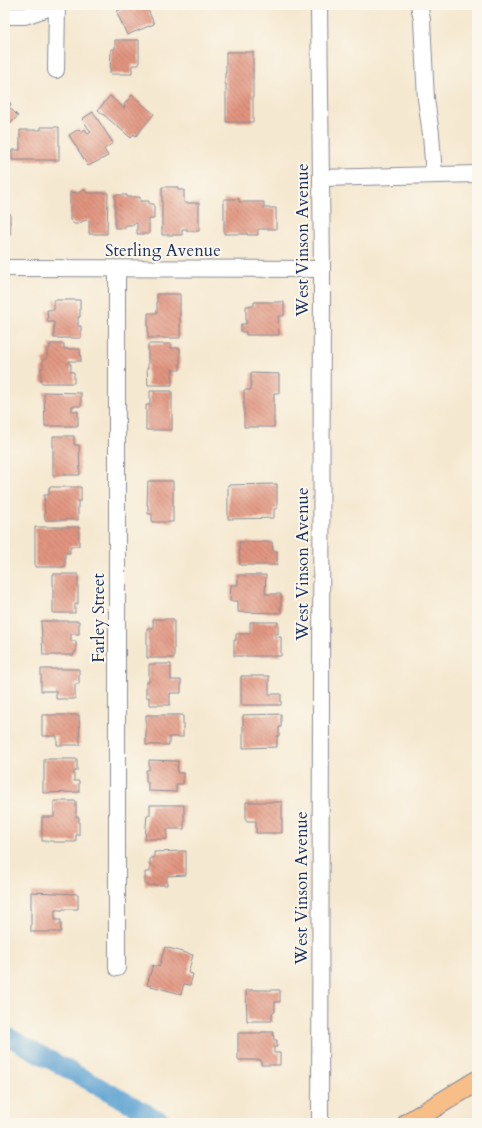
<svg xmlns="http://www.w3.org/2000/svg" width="482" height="1128" font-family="Cardo,serif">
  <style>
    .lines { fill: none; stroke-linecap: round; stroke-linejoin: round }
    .canal { stroke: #5ba1d1; stroke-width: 18 }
    .building { fill: url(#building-back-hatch) }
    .minor-casing { stroke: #888c97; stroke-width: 18 }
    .major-casing { stroke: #888c97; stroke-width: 22 }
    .minor { stroke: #fff; stroke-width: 16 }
    .major { stroke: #f7be88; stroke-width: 20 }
    .labels { text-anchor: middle; stroke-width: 4; stroke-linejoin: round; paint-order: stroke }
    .street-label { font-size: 17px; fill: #1b2f5e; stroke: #fbf7ec }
  </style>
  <defs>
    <pattern id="building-back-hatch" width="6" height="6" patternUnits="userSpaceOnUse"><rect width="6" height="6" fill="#e1947f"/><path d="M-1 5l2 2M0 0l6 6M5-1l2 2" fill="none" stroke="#b6796b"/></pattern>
  </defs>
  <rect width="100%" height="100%" fill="#fbf7ec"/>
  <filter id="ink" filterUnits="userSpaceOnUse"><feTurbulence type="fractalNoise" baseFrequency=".025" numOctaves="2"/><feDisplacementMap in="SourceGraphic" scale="8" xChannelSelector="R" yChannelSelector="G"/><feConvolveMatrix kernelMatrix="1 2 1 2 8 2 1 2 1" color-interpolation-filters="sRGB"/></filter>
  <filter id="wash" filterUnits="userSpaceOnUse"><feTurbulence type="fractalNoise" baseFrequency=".012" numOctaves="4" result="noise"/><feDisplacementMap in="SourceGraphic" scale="16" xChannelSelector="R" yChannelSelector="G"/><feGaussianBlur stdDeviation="0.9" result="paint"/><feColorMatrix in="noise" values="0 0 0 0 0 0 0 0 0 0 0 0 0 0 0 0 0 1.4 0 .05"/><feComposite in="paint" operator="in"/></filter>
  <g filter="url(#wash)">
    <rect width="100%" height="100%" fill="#f5e8d0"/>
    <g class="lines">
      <path class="canal" d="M5,1035L165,1123"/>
    </g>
    <g id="blocks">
      <g class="building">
        <path d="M120,5H146L154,24L127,35L118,15L117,11L122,9Z"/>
        <path d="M115,40H139V65H132V74H110L111,49H115Z"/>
        <path d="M226,52H253V122H226V84H225V73H226Z"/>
        <path d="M132,95L154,114L136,136L134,134L131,138L98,110L110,96L124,108L125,107L124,105Z"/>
        <path d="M5,98L11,104L9,107L18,116L5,129Z"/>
        <path d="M93,112L113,143L104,149L108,156L88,166L69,135L79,129L81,132L85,129L88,134L91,132L82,119Z"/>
        <path d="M41,127H59V160H12V150H20V130H41Z"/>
        <path d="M162,187H178V190H184V203H199V231H187V229H182V235H162Z"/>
        <path d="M81,190H85L88,193H108L107,234H89V220L83,221L79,224H74L70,220V192L79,193Z"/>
        <path d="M115,195H127V197H140V201H149V204H154V219H149V234H137V223H134V225H125V228H115Z"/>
        <path d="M224,199H239V202H264V208H276V229H258V235H247V233H246V234H224Z"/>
        <rect x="5" y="214" width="5" height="20"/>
        <path d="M157,294H180V338H148V313H157Z"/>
        <path d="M54,300H80V317H78V326H81V338H54V322H48L47,310H54Z"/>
        <path d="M254,302H284V316H278L279,335H246V332H241V324H246V306H254Z"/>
        <path d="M50,344H64V349H80L81,361H69V364H71V372H74V383H41V368H43V359H47V349H50Z"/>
        <path d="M148,344H171V348H180V370H172V385H148L147,368H148Z"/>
        <path d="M251,373L279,374V393H274V427H244V390H251Z"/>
        <path d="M150,391H172V430H146V405H150Z"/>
        <path d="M44,392L81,393V406H72V411H78V426H45Z"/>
        <path d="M53,436H74V445H79L80,475H53Z"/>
        <path d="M148,481H173V522H152V514H148V505H147Z"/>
        <path d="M277,484V509H274V518L228,519V485Z"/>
        <path d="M49,487H81V501H78V520H45L44,495H49Z"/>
        <path d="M35,527H79V546H70V553H64V555H65V567H35Z"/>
        <path d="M239,542H272L273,551H277V565H240Z"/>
        <path d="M53,574H78V604H75V613H53Z"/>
        <path d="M238,575H266L265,594H281V613L238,612V601H230L231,585H238Z"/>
        <path d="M153,619H174V658H147V628H153Z"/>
        <path d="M41,621H79V634H71V641H76V652H74V655H43Z"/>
        <path d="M250,622H278V634H275V637H281V656H234V640H236V634H250Z"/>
        <path d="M149,664H171V680H181V693H170V705H149V697H146V682H149Z"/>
        <path d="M41,669H79V684H75V699H56V691H41Z"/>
        <path d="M241,676H269V694H281V705H241Z"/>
        <path d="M281,714V727H279V736H277V747L243,748V715Z"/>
        <path d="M42,715H79L80,745H57V736H42Z"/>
        <path d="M146,715H183V737H169V745H146Z"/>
        <path d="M44,759H77V771H74V781H79V792L43,793V781H44Z"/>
        <path d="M149,760L178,761L177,773H183V784H176V792L148,791V782H146V770H149Z"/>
        <path d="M54,801H76V817H79V835H76V842H54V841H42V817H54Z"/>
        <path d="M246,802H282V833H256V821H246Z"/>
        <path d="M150,805H184V829H167V839H145L147,815H150Z"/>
        <path d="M186,851V875L167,876V885H145V872H150V858H154V852Z"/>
        <path d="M31,892L78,894V909H63V910H55V920H61V932H31Z"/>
        <path d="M165,947L193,955L188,973L193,974L190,985L184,984L181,994L147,985L153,965L159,967Z"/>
        <path d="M246,990H280V1002H275V1012L272,1013V1021H247Z"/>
        <path d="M261,1032H273L274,1040H277V1047H274V1053H280V1065H261V1060H238V1033H261Z"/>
      </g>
    </g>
  </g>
  <g filter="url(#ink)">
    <use href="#blocks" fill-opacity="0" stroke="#888c97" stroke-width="1"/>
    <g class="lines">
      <g class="minor-casing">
        <g id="minor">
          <path d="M319,5L322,269L320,1123"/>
          <path d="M419,5L422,20L426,99L431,134L434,175"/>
          <path d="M5,16H25L57,5L56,70"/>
          <path d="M321,178L477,174"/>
          <path d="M5,268L322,269"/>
          <path d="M117,968V269"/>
        </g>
      </g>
      <g class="major-casing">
        <path id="major" d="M408,1123L477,1081"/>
      </g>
      <use href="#minor" class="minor"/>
      <use href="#major" class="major"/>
    </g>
  </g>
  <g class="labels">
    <g class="street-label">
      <text transform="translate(302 240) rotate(-90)" y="6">West Vinson Avenue</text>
      <text x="163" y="256">Sterling Avenue</text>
      <text transform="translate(302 564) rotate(-90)" y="6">West Vinson Avenue</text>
      <text transform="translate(98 618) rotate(-90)" y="6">Farley Street</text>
      <text transform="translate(301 888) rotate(-90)" y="6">West Vinson Avenue</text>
    </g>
  </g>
  <rect width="482" height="1128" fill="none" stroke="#fbf7ec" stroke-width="20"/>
</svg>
